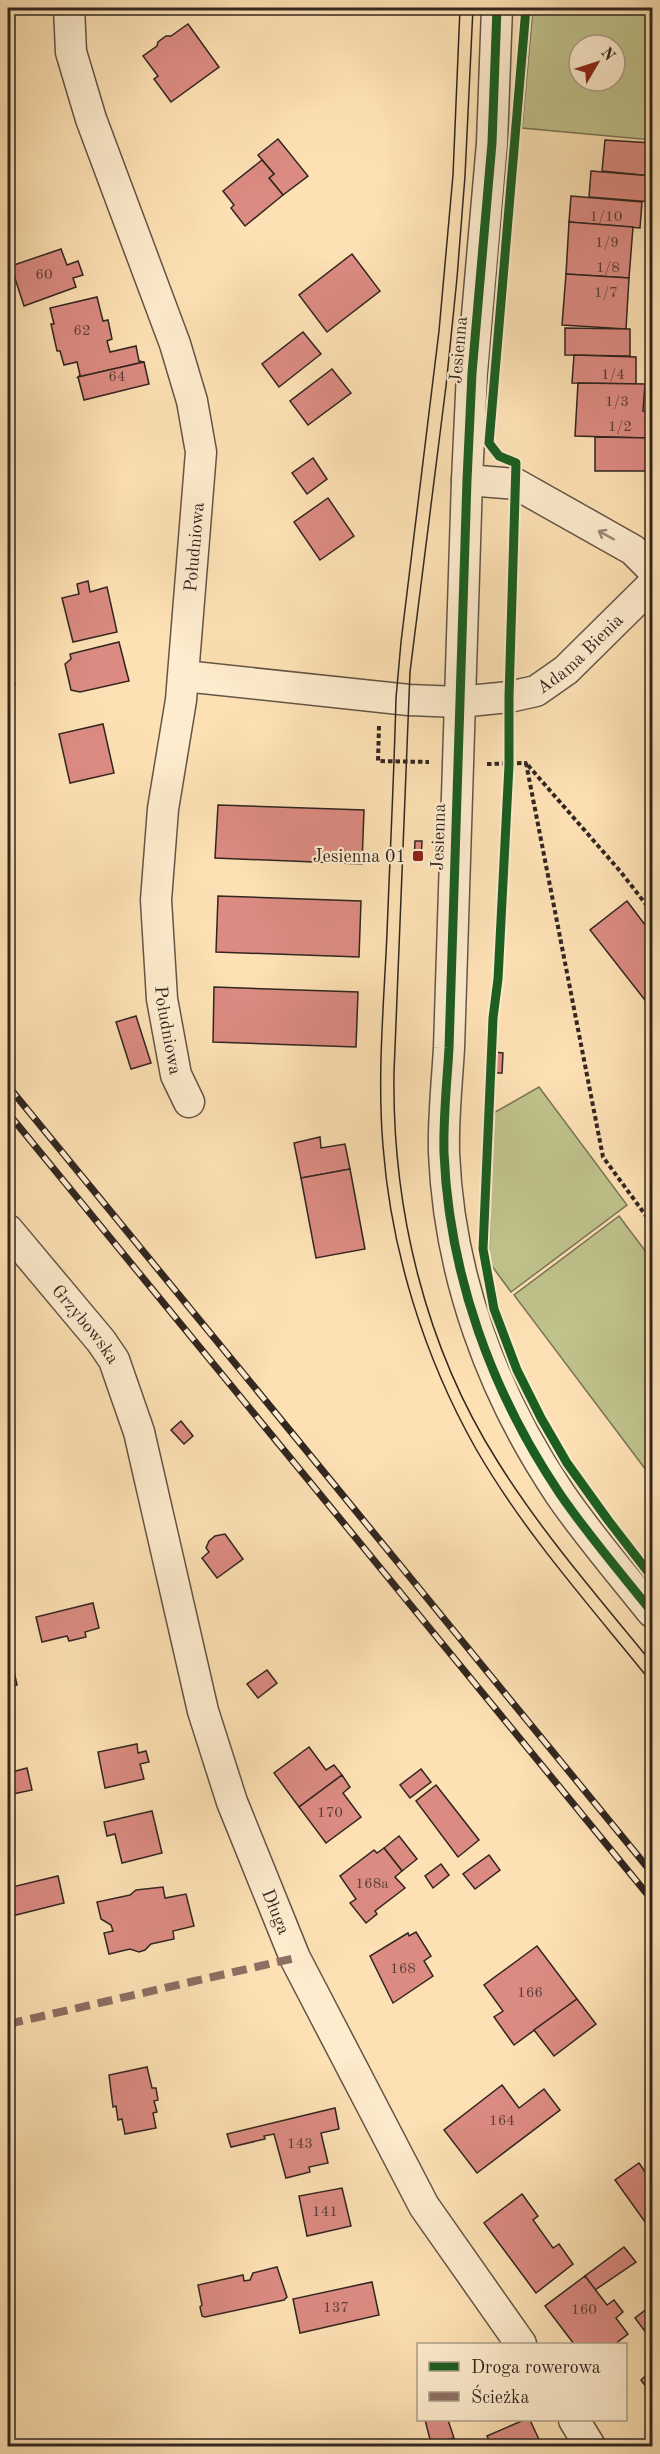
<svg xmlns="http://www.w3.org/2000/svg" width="660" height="2454" font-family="'Old Standard TT',serif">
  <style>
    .green { fill: #c0c28c; stroke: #787456; stroke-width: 1.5; fill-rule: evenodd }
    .building { fill: #dc8b82; stroke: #312620; stroke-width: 1.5 }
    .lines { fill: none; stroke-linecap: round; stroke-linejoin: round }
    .minor-casing { stroke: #645545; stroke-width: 33 }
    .path { stroke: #312620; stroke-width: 4; stroke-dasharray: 4.5 3; stroke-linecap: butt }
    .minor { stroke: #feecce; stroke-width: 30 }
    .tram { stroke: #312620; stroke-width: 1.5 }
    .rail-casing { stroke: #312620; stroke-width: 7 }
    .rail { stroke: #feecce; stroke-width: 4.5; stroke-dasharray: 14; stroke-linecap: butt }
    .quiet { stroke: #8d6e63; stroke-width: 8; stroke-dasharray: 15 8; stroke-linecap: butt }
    .cycleway-casing { stroke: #feecce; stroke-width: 13 }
    .cycleway { stroke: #1b5e20; stroke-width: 9 }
    .oneway { stroke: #988977 }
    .poi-dot { fill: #8f2418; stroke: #feecce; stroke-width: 2 }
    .labels { text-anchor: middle; stroke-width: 4.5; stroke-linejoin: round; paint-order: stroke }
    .number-label { font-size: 15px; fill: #5c3f38 }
    .street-label { font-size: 18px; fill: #312620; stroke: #feecce }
    .poi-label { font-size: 18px; fill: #312620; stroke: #feecce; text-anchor: end }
  </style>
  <rect width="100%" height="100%" fill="#fde1b4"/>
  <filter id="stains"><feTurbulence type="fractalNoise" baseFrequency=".00333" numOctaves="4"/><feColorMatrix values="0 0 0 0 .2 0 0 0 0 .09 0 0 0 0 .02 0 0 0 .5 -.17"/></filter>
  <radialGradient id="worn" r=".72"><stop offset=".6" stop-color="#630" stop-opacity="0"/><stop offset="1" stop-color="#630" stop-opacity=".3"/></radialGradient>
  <g class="green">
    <path d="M533,8H652V140L522,128ZM579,45H615V81H579Z"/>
    <path d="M539,1087L627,1205L511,1292L489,1262L492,1114Z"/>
    <path d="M619,1216L652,1260V1478L514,1295Z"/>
  </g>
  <g class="building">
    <path d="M188,24L219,67L171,102L154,79L158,76L143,56L157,46L158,42L166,36H171Z"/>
    <path d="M278,139L308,176L283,195L269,178L274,174L258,155Z"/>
    <path d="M605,140L652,143V176L602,171Z"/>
    <path d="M262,160L274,174L269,178L283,195L245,226L231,208L234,205L223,191Z"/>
    <path d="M591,171L652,176V202L589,197Z"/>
    <path d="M571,196L642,202L640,228L569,222Z"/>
    <path d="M569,222L633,227L629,278L566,274Z"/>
    <path d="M61,249L67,265L78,261L83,275L73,278L76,287L24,306L11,266Z"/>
    <path d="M352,254L380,291L327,332L299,295Z"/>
    <path d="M566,274L629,278L626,329L562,325Z"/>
    <path d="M97,297L103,321L108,320L112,339L107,341L110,352L136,346L139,361L144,362L78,377L80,375L77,362L64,365L60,351H57L51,324H54L50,308Z"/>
    <path d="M565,328L630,329V356L565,355Z"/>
    <path d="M303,332L321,354L279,387L262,364Z"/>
    <path d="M574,355L636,357V384L572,383Z"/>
    <path d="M144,362L149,384L84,400L78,377Z"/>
    <path d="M332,369L351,393L308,425L290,401Z"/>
    <path d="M578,383L645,384L643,411H648L646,438L575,436Z"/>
    <path d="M595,437L652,438V471H595Z"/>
    <path d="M313,458L327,479L307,494L292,473Z"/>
    <path d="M328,498L354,536L320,560L294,522Z"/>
    <path d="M88,581L90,592L107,587L117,632L73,642L62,598L79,594L77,584Z"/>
    <path d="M119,642L129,681L80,692L71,690L65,664L71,659L70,654Z"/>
    <path d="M8,657L15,684L8,686Z"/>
    <path d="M103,724L114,773L70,783L59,734Z"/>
    <path d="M218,805L364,810L362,864L215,858Z"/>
    <path d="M415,841H422L421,861H414Z"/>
    <path d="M218,896L361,901L359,957L216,952Z"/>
    <path d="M627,901L652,934V1009L590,930Z"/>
    <path d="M214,987L358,992L356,1047L213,1042Z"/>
    <path d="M136,1016L151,1063L131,1069L116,1022Z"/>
    <path d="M495,1052L503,1053L502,1073H495Z"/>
    <path d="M320,1137L321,1148L345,1144L350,1169L301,1178L294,1143Z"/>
    <path d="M350,1169L365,1249L316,1258L301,1178Z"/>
    <path d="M181,1421L193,1436L184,1444L171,1430Z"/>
    <path d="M225,1534L243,1559L217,1578L202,1558L209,1552L206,1548L209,1541L215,1536Z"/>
    <path d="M93,1603L99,1628L85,1632L86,1637L69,1641L67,1636L42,1642L36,1617Z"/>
    <path d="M12,1662L17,1685L8,1687V1663Z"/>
    <path d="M267,1670L277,1683L258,1698L247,1684Z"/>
    <path d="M137,1744L138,1753L146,1751L149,1762L140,1764L144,1779L105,1788L98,1752Z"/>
    <path d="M309,1747L326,1770L334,1765L342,1775L299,1807L274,1773Z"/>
    <path d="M27,1768L32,1790L8,1795V1773Z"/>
    <path d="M421,1769L431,1782L410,1798L400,1785Z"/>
    <path d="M342,1775L350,1787L343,1793L361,1817L326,1843L299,1807Z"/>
    <path d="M436,1785L479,1840L458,1857L416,1801Z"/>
    <path d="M152,1811L162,1853L122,1863L115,1834L107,1836L104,1822Z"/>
    <path d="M399,1836L417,1859L402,1871L384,1848Z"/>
    <path d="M384,1848L402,1871L395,1877L405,1888L375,1911L377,1914L366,1923L350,1903L356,1899L340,1876L374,1850L377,1853Z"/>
    <path d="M489,1855L500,1870L475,1889L463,1874Z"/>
    <path d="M441,1864L449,1875L433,1888L425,1876Z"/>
    <path d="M58,1876L64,1903L8,1917V1888Z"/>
    <path d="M163,1887L165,1898L186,1894L194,1926L173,1931L174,1939L151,1944L145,1950L139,1952L130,1949L109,1954L104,1933L113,1931L111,1925L101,1919L97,1902L130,1895L136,1890Z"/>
    <path d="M416,1932L431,1956L424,1961L433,1976L393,2003L370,1956L408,1933L409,1936Z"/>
    <path d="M537,1946L577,1999L514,2045L494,2017L503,2011L484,1985Z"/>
    <path d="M577,1999L596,2024L554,2056L534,2030Z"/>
    <path d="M147,2067L152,2088H156L158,2100L154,2101L157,2112L153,2113L156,2128L125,2134L122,2119L118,2120L116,2106L113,2107L109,2075Z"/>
    <path d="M502,2085L519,2108L544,2089L560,2110L477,2173L444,2130Z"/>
    <path d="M335,2108L339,2129L321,2133L328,2163L309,2167L310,2172L286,2178L274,2134L264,2136L265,2139L231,2147L227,2134Z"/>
    <path d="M639,2163L652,2182V2222L648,2226L615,2180Z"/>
    <path d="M342,2188L351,2226L307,2236L299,2196Z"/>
    <path d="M522,2194L538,2216L533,2220L553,2248L559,2244L573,2264L536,2293L484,2223Z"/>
    <path d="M624,2247L636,2262L595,2290L585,2276Z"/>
    <path d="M277,2267L287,2297L284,2300L205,2317L202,2316L200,2307L202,2305L198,2285L243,2275L244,2281L250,2280L253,2273Z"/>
    <path d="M585,2276L607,2305L614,2300L623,2312L616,2318L628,2334L615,2344H574L545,2306Z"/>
    <path d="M372,2282L379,2315L300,2333L293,2299Z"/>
    <path d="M652,2305V2341L635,2318Z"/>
    <path d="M652,2370V2395L641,2380Z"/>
    <path d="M425,2420H448L454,2438L431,2443Z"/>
    <path d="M524,2420H530L542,2446H491L487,2436Z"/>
  </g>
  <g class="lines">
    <g class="minor-casing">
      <g id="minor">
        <path id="s1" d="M69,8L71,52L91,119L175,344L192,401L201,452L181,700L163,809L156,900L162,999L176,1075L189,1102"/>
        <path d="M497,8L492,143L472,373L467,480L449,1048C447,1083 443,1118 444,1153C449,1275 492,1393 560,1494C588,1535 621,1573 652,1612"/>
        <path d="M467,480L516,484L633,550L652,569"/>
        <path id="s2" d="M184,676L409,700L459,702L509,697L536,691L566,670L652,585"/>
        <path id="s3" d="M8,1230L101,1341L114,1360L139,1432L203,1711L232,1802L295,1958L424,2206L521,2344"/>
        <path d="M574,2420L590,2446"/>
      </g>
    </g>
    <g class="path">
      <path d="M379,726L378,761L429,762"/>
      <path d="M487,764L526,763"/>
      <path d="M652,912L620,871L526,763L603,1157L652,1224"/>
    </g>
    <use href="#minor" class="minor"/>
    <g class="tram">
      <path d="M460,8L453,175L439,331L401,642L396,698C394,776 390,855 387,933C384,1003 377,1075 383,1146C391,1251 424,1357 476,1449C525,1534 591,1607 652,1683"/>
      <path d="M473,8L465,176L457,278L446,386L410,672L394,1073C392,1208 425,1347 498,1462C543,1534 599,1598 652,1663"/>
    </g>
    <g class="rail-casing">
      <g id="rail">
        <path d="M8,1086L652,1873"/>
        <path d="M8,1113L652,1900"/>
      </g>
    </g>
    <use href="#rail" class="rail"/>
    <path class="quiet" d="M8,2024L295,1958"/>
    <g class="cycleway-casing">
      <g id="cycleway">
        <path d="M497,8L492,143L472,373L467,480L449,1048C447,1083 443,1118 444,1153C449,1275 492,1393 560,1494C588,1535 621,1573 652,1612"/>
        <path d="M526,8L489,443L499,456L516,463L509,697V765L498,979L493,1018L483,1249L494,1309L517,1370L541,1418L567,1463L608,1520L652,1577"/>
      </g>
    </g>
    <use href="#cycleway" class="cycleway"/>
  </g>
  <defs><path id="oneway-shaft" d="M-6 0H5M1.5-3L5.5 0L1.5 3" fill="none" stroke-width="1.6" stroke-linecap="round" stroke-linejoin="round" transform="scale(1.5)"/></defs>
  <use class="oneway" href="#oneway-shaft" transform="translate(606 535) rotate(-151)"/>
  <rect class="poi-dot" x="412" y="850" width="12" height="12" rx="3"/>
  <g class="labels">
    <g class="number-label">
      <text x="606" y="221">1/10</text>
      <text x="607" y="247">1/9</text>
      <text x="608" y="272">1/8</text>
      <text x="44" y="279">60</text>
      <text x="606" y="297">1/7</text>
      <text x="82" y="335">62</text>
      <text x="613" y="379">1/4</text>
      <text x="117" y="381">64</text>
      <text x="617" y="406">1/3</text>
      <text x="620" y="431">1/2</text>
      <text x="330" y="1817">170</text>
      <text x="372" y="1888">168a</text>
      <text x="403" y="1973">168</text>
      <text x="530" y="1997">166</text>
      <text x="502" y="2125">164</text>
      <text x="300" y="2148">143</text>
      <text x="325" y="2216">141</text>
      <text x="336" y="2312">137</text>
      <text x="584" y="2314">160</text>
    </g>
    <g class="street-label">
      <text transform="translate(458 350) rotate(-85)" y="6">Jesienna</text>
      <text transform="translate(194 547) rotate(-85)" y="6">Południowa</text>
      <text dy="6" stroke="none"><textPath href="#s2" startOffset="412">Adama Bienia</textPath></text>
      <text transform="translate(438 837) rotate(-88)" y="6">Jesienna</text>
      <text dy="6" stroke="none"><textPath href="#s1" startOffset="1047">Południowa</textPath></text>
      <text dy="6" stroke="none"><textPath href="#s3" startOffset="122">Grzybowska</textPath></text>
      <text dy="6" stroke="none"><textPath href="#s3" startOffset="744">Długa</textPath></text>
    </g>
    <g class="poi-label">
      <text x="406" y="862">Jesienna 01</text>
    </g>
  </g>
  <rect width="660" height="2454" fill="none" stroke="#fde1b4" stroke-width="30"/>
  <rect x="9" y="9" width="642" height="2436" fill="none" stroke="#312620" stroke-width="3"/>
  <rect x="15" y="15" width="630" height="2424" fill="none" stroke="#312620" stroke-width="1.5"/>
  <rect x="417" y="2343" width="210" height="78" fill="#feecce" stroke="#ac9d88" stroke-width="1.5"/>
  <rect x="429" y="2362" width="30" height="9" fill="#1b5e20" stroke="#ac9d88" stroke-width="1.5"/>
  <text x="471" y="2373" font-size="18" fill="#312620">Droga rowerowa</text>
  <rect x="429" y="2392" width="30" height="9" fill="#8d6e63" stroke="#ac9d88" stroke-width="1.5"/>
  <text x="471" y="2403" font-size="18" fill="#312620">Ścieżka</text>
  <g transform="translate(597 63) rotate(51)"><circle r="28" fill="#feecce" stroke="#ac9d88" stroke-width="1.5"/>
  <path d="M0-4.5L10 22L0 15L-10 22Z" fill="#8f2418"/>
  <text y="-9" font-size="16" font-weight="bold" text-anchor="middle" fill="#312620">N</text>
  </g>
  <rect width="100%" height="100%" filter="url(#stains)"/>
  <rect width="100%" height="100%" fill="url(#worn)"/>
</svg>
